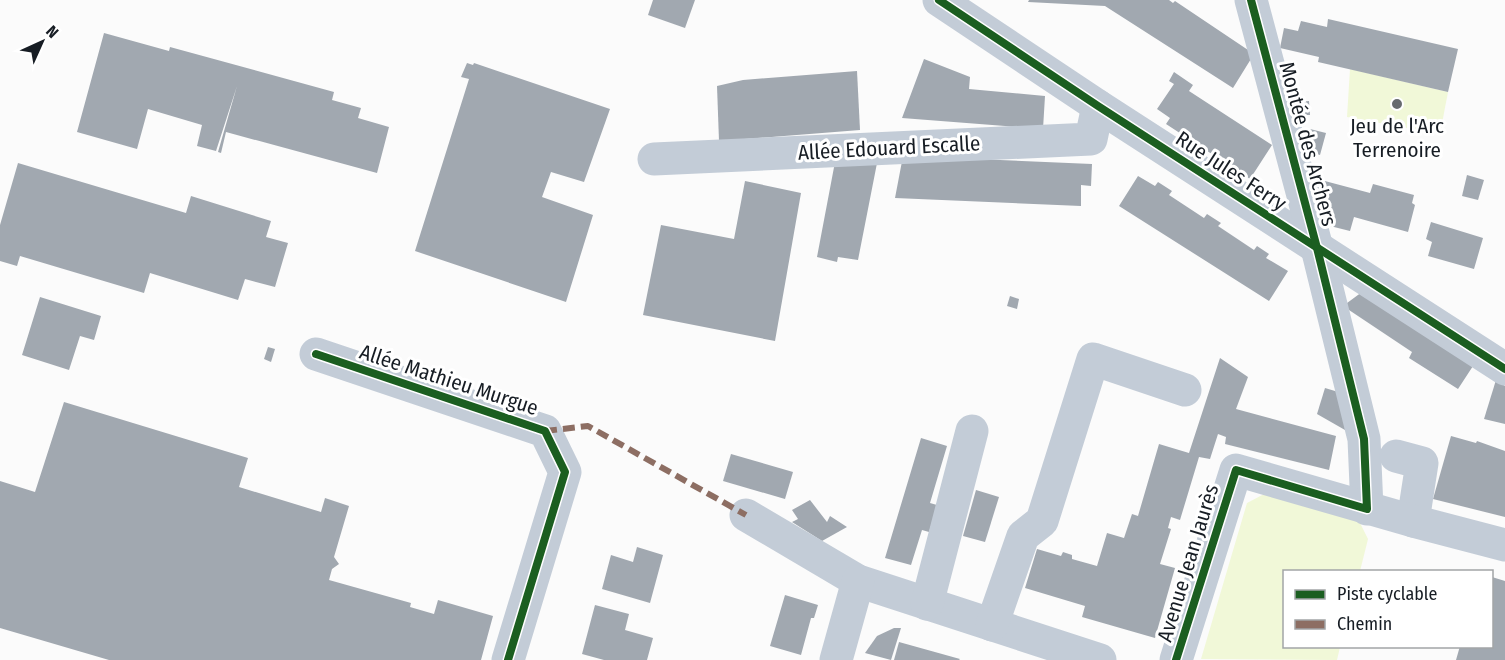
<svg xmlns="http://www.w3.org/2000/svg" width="1505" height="660" font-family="'Fira Sans Condensed',sans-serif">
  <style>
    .green { fill: #f1f8d8 }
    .building { fill: #a1a8b0 }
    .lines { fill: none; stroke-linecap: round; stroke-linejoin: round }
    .minor { stroke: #c3ccd7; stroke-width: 33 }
    .quiet { stroke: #8d6e63; stroke-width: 6; stroke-dasharray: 12 6; stroke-linecap: butt }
    .cycleway-casing { stroke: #fff; stroke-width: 11 }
    .cycleway { stroke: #1b5e20; stroke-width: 8 }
    .poi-dot { fill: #676b6f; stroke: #fff; stroke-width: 2 }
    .labels { text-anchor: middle; stroke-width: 6; stroke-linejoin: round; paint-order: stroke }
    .poi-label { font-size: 21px; fill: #171d24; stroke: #fff }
    .street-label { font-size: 21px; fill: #171d24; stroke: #fff }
  </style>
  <rect width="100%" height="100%" fill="#fbfbfb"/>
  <g class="green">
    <path d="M1350,69L1448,92L1440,134L1347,117Z"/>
    <path d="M1268,492L1357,517L1368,539L1360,571L1284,572V646L1340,647L1337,660L1201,659L1247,503Z"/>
  </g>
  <g class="building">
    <path d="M653,0H695L685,28L648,15Z"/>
    <path d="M1029,0H1169L1173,3L1175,1L1254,54L1233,88L1105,6L1028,2Z"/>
    <path d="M1328,19L1458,49L1448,92L1318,62L1319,57L1280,48L1284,28L1298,31L1301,21L1327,27Z"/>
    <path d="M104,33L169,51L170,47L334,92L332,100L361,108L358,118L389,127L377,173L226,132L221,153L218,152L237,86L216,151L197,146L202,125L148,109L137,149L77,132Z"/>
    <path d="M924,59L970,77L969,89L1045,96L1043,129L902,118Z"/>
    <path d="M467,63L473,65L474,63L610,109L584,182L551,172L542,197L593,215L566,302L415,251L469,79L461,77Z"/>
    <path d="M857,71L860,130L719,141L717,86L743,80Z"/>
    <path d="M1174,72L1193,85L1189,91L1272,145L1250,179L1166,124L1170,118L1157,109L1174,84L1169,81Z"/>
    <path d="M1309,101L1310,115H1298L1297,102Z"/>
    <path d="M1310,129L1326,133L1320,155L1304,150Z"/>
    <path d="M903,156L1092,164L1091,186L1081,185V206L895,198Z"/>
    <path d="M878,158L858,260L838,257L837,262L817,257L835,162Z"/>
    <path d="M18,163L186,213L191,196L271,221L266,237L288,243L275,287L245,279L238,300L150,273L144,293L20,256L17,266L0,261V225Z"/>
    <path d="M1467,175L1484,180L1478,200L1462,196Z"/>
    <path d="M1138,176L1155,186L1158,182L1172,191L1169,195L1204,218L1207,214L1221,223L1218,226L1254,250L1257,246L1269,254L1266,258L1288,271L1269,301L1119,206Z"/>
    <path d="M1306,176L1370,193L1373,184L1414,195L1412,203L1415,205L1408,232L1354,217L1350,231L1326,225L1330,210L1314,205Z"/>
    <path d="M745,181L801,193L775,341L643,315L661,225L734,239Z"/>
    <path d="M1431,222L1483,238L1474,269L1428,256L1432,242L1426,239Z"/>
    <path d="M1362,292L1473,366L1458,389L1409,358L1412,352L1343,306Z"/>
    <path d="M1010,296L1019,299L1017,309L1007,306Z"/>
    <path d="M40,297L101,316L94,340L80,336L69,370L22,355Z"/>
    <path d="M268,347L275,349L271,362L264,359Z"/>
    <path d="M1220,358L1248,377L1236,409L1336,436L1329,470L1225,444L1226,437L1218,434L1210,459L1199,457L1180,520L1171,517L1168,528L1171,529L1160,564L1175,568L1155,638L1082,617L1085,606L1025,588L1037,549L1061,556L1063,552L1072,555V559L1097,566L1107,533L1124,538L1132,514L1138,516L1159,444L1189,453Z"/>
    <path d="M1496,380L1505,386V424L1484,419Z"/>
    <path d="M1325,388L1345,394L1352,434L1317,414Z"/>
    <path d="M64,402L248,458L239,487L321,512L325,498L349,506L334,557L339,564L332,569L329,580L411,603L410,607L434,614L438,600L493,616L481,660H109L0,628V481L35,492Z"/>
    <path d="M1451,436L1476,443L1477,441L1505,451V517L1433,499Z"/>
    <path d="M921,438L947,446L930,503L937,505L930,529L929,532L922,530L911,565L885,558Z"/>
    <path d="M731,454L793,472L785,499L723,481Z"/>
    <path d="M976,490L999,497L985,542L963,536Z"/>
    <path d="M810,500L827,522L830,516L847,527L822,541L792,522L798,519L792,510Z"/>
    <path d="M637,547L663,555L650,603L602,589L611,555L633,562Z"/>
    <path d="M1492,577L1505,581V660H1456L1460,646H1492Z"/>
    <path d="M785,595L818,605L814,618H811L801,655L770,646Z"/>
    <path d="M595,605L629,614L625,630L653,638L647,660H604L582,654Z"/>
    <path d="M894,628H901L891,660L865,653L877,636Z"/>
    <path d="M899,642L960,659L959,660H894Z"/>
  </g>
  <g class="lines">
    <g class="minor">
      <path d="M939,0L1098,106L1505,369"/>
      <path d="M1251,0L1317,248L1364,439L1367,509"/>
      <path d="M654,159L1091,139L1098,106"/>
      <path d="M316,354L545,431L565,472L508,660"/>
      <path d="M1396,456L1422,463L1413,521"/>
      <path d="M746,515L858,581L1100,660"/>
      <path d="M927,604L972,431"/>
      <path d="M992,625L1023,536L1042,521L1093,359L1185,390"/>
      <path d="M836,660L858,581"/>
      <path d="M1176,660L1236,470L1413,521L1505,545"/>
    </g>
    <path class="quiet" d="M545,431L588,426L746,515"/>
    <g class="cycleway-casing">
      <g id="cycleway">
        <path d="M939,0L1098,106L1505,369"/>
        <path d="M316,354L545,431L565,472L508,660"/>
        <path d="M1176,660L1236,470L1367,509L1364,439L1317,248L1251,0"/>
      </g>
    </g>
    <use href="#cycleway" class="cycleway"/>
  </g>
  <circle class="poi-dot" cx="1397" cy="104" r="6"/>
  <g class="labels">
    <g class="poi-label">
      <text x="1397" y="133">Jeu de l'Arc<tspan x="1397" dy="24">Terrenoire</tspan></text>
    </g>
    <g class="street-label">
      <text transform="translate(1308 144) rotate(75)" y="7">Montée des Archers</text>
      <text transform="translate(889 148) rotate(-3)" y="7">Allée Edouard Escalle</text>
      <text transform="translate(1231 171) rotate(33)" y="7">Rue Jules Ferry</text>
      <text transform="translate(449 380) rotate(18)" y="7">Allée Mathieu Murgue</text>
      <text transform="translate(1188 563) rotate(-73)" y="7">Avenue Jean Jaurès</text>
    </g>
  </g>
  <rect x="1283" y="570" width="210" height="78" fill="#ffffff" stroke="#a2a5a7" stroke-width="1.5"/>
  <rect x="1295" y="590" width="30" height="9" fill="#1b5e20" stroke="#a2a5a7" stroke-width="1.5"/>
  <text x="1337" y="600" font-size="18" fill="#171d24">Piste cyclable</text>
  <rect x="1295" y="620" width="30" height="9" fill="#8d6e63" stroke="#a2a5a7" stroke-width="1.5"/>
  <text x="1337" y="630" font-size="18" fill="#171d24">Chemin</text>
  <g transform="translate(42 42) rotate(45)" stroke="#ffffff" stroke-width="4.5" paint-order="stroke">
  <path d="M0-4.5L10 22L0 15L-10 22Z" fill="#171d24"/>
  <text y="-9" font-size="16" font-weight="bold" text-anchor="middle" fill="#171d24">N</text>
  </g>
</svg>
